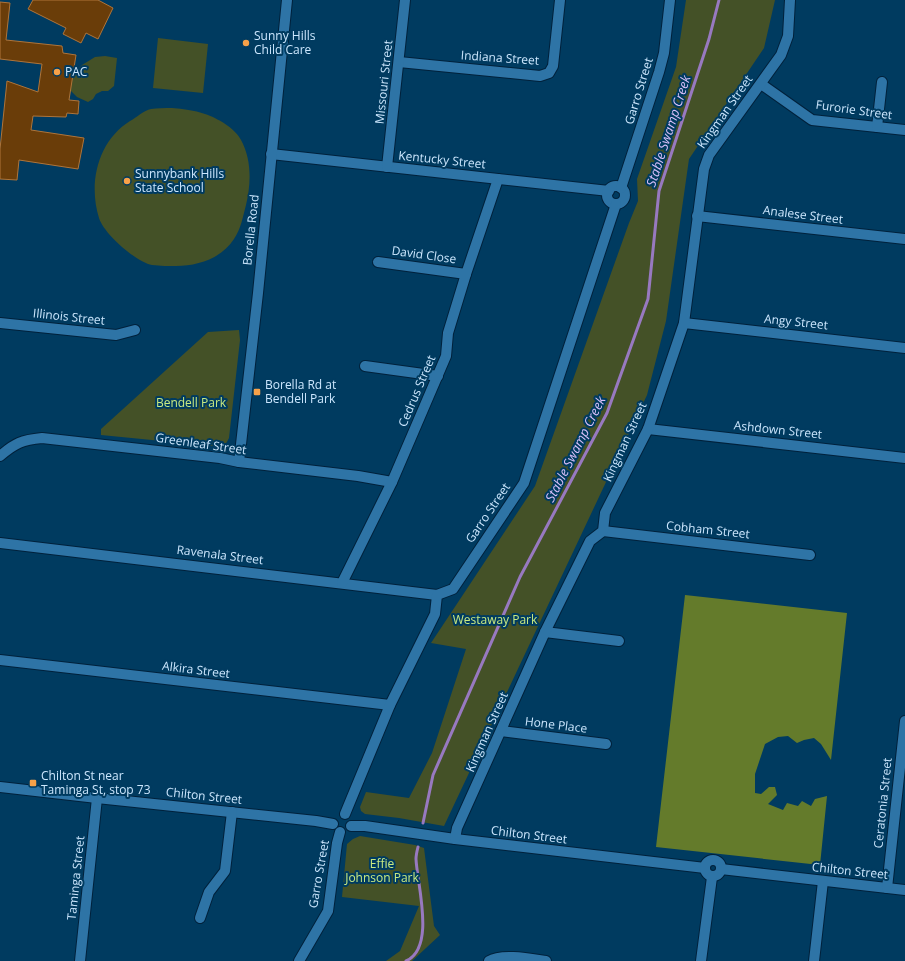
<svg xmlns="http://www.w3.org/2000/svg" width="905" height="961" font-family="'Open Sans',sans-serif">
  <style>
    .green { fill: #445127 }
    .forest { fill: #647b2b }
    .lines { fill: none; stroke-linecap: round; stroke-linejoin: round }
    .stream { stroke: #9879c0; stroke-width: 3 }
    .building { fill: #6a3d09; stroke: #af7439 }
    .minor-casing { stroke: #00213b; stroke-width: 12 }
    .minor { stroke: #2e74a6; stroke-width: 10 }
    .poi-dot { fill: #f7a149; stroke: #003b60; stroke-width: 1.5 }
    .labels { text-anchor: middle; stroke-width: 4; stroke-linejoin: round; paint-order: stroke }
    .poi-label { font-size: 12px; fill: #cce7fe; stroke: #003b60; text-anchor: start }
    .street-label { font-size: 12px; fill: #cce7fe; stroke: #003b60 }
    .park-label { font-size: 12px; fill: #c9ea80; stroke: #003b60 }
    .water-label { font-size: 13px; font-style: italic; fill: #d9c1fb; stroke: #003b60 }
  </style>
  <rect width="100%" height="100%" fill="#003b60"/>
  <g class="green">
    <path d="M686,0H775L764,48L689,159L666,321L647,395L444,826L399,818L365,814L361,811L360,807L366,792L409,798L432,753L466,649L431,643L535,486L629,223L638,201L637,179L676,67Z"/>
    <path d="M158,38L208,44L203,93L153,88Z"/>
    <path d="M105,56L117,58L114,86L108,91H102L96,94L93,99L88,102L77,97L69,89L70,78L82,65L95,57Z"/>
    <path d="M172,108C183,109 194,110 205,114C217,118 235,128 241,140C252,160 251,184 246,205C243,216 241,229 234,239C222,258 198,266 176,266C169,266 160,266 152,265C136,262 104,234 99,218C88,183 98,141 130,121C136,118 144,110 151,109C157,108 165,108 172,108Z"/>
    <path d="M239,330L240,340L229,438C225,447 221,447 213,446L101,435V429L208,332Z"/>
    <path d="M360,836L415,845L424,848L434,926L440,935L412,961H386L400,951L419,906L342,897L347,844L353,839Z"/>
  </g>
  <path class="forest" d="M685,595L847,613L831,760L821,744L814,738L804,740L797,743L788,736L778,737L765,744L755,774V793L761,794L769,787H775L777,795L768,804L783,810L787,803L798,806L802,801L811,806L815,799L827,796L820,865L656,847Z"/>
  <g class="lines">
    <g class="stream">
      <path d="M423,823L433,775L520,577L607,413L648,299L659,191L709,39L719,0"/>
      <path d="M406,961C436,948 417,884 416,859C416,855 417,851 418,847"/>
    </g>
  </g>
  <g class="building">
    <path d="M33,0H98L113,8L98,39L86,33L81,43L63,34L66,28L28,9Z"/>
    <path d="M0,2L10,3L6,40L62,46L63,53L76,55L69,100L79,101L78,114L67,113L66,117L33,116L31,130L84,138L78,169L19,160L17,180L0,179V149L7,81L38,92L42,64L0,59Z"/>
  </g>
  <g class="lines">
    <g class="minor-casing">
      <g id="minor">
        <path d="M399,62L540,76L549,73L553,66L560,0"/>
        <path d="M761,84L812,120L905,130"/>
        <path d="M877,127L882,82"/>
        <path d="M271,154L609,191"/>
        <path d="M387,167L405,0"/>
        <circle cx="616" cy="195" r="9"/>
        <path d="M621,188L659,72L664,53L670,0"/>
        <path d="M697,216L905,239"/>
        <path d="M378,262L466,274"/>
        <path d="M0,323L116,335L135,330"/>
        <path d="M684,323L905,348"/>
        <path d="M365,366L438,376"/>
        <path d="M648,429L905,458"/>
        <path d="M0,456C15,443 22,440 42,438L220,458L239,462L358,476L392,482"/>
        <path d="M239,462L258,293L287,0"/>
        <path d="M603,531L810,555"/>
        <path d="M0,543L437,595"/>
        <path d="M342,583L392,482L446,356L448,333L466,274L498,179"/>
        <path d="M545,632L619,641"/>
        <path d="M0,660L390,705"/>
        <path d="M501,731L606,744"/>
        <path d="M0,787L97,798L316,821L333,824"/>
        <path d="M345,814L390,705L435,614L437,595L453,589L524,483L616,204"/>
        <path d="M351,826H365L455,839L705,868"/>
        <path d="M455,839L457,828L545,632L590,541L603,531L605,513L648,429L684,323L704,169L709,155L781,55L788,36L790,0"/>
        <circle cx="713" cy="868" r="8"/>
        <path d="M721,869L905,890"/>
        <path d="M887,888L905,721"/>
        <path d="M200,918L209,892L225,871L232,812"/>
        <path d="M80,961L97,798"/>
        <path d="M299,961L328,911L337,843L340,832"/>
        <path d="M489,961C502,953 532,959 546,961"/>
        <path d="M701,961L712,877"/>
        <path d="M814,961L823,881"/>
      </g>
    </g>
    <use href="#minor" class="minor"/>
  </g>
  <g class="poi-dot">
    <circle cx="246" cy="43" r="4"/>
    <circle cx="57" cy="72" r="4"/>
    <circle cx="127" cy="181" r="4"/>
    <rect x="253" y="388" width="8" height="8" rx="2"/>
    <rect x="29" y="779" width="8" height="8" rx="2"/>
  </g>
  <g class="labels">
    <g class="poi-label">
      <text x="254" y="40">Sunny Hills<tspan x="254" dy="14">Child Care</tspan></text>
      <text x="65" y="76">PAC</text>
      <text x="135" y="178">Sunnybank Hills<tspan x="135" dy="14">State School</tspan></text>
      <text x="265" y="389">Borella Rd at<tspan x="265" dy="14">Bendell Park</tspan></text>
      <text x="41" y="780">Chilton St near<tspan x="41" dy="14">Taminga St, stop 73</tspan></text>
    </g>
    <g class="street-label">
      <text transform="translate(500 58) rotate(4)" y="4">Indiana Street</text>
      <text transform="translate(384 82) rotate(-84)" y="4">Missouri Street</text>
      <text transform="translate(639 91) rotate(-73)" y="4">Garro Street</text>
      <text transform="translate(854 110) rotate(8)" y="4">Furorie Street</text>
      <text transform="translate(725 112) rotate(-55)" y="4">Kingman Street</text>
      <text transform="translate(442 160) rotate(6)" y="4">Kentucky Street</text>
      <text transform="translate(803 215) rotate(7)" y="4">Analese Street</text>
      <text transform="translate(251 230) rotate(-84)" y="4">Borella Road</text>
      <text transform="translate(424 255) rotate(8)" y="4">David Close</text>
      <text transform="translate(69 317) rotate(6)" y="4">Illinois Street</text>
      <text transform="translate(796 322) rotate(6)" y="4">Angy Street</text>
      <text transform="translate(417 391) rotate(-67)" y="4">Cedrus Street</text>
      <text transform="translate(778 430) rotate(6)" y="4">Ashdown Street</text>
      <text transform="translate(625 442) rotate(-65)" y="4">Kingman Street</text>
      <text transform="translate(201 444) rotate(8)" y="4">Greenleaf Street</text>
      <text transform="translate(488 513) rotate(-56)" y="4">Garro Street</text>
      <text transform="translate(708 530) rotate(6)" y="4">Cobham Street</text>
      <text transform="translate(220 555) rotate(7)" y="4">Ravenala Street</text>
      <text transform="translate(196 670) rotate(7)" y="4">Alkira Street</text>
      <text transform="translate(556 725) rotate(7)" y="4">Hone Place</text>
      <text transform="translate(487 732) rotate(-66)" y="4">Kingman Street</text>
      <text transform="translate(204 796) rotate(6)" y="4">Chilton Street</text>
      <text transform="translate(883 803) rotate(-84)" y="4">Ceratonia Street</text>
      <text transform="translate(529 835) rotate(7)" y="4">Chilton Street</text>
      <text transform="translate(850 871) rotate(6)" y="4">Chilton Street</text>
      <text transform="translate(319 874) rotate(-80)" y="4">Garro Street</text>
      <text transform="translate(76 878) rotate(-84)" y="4">Taminga Street</text>
    </g>
    <g class="park-label">
      <text x="191" y="407">Bendell Park</text>
      <text x="495" y="624">Westaway Park</text>
      <text x="382" y="868">Effie<tspan x="382" dy="14">Johnson Park</tspan></text>
    </g>
    <g class="water-label">
      <text transform="translate(668 131) rotate(-72)" y="5">Stable Swamp Creek</text>
      <text transform="translate(575 449) rotate(-63)" y="5">Stable Swamp Creek</text>
    </g>
  </g>
</svg>
